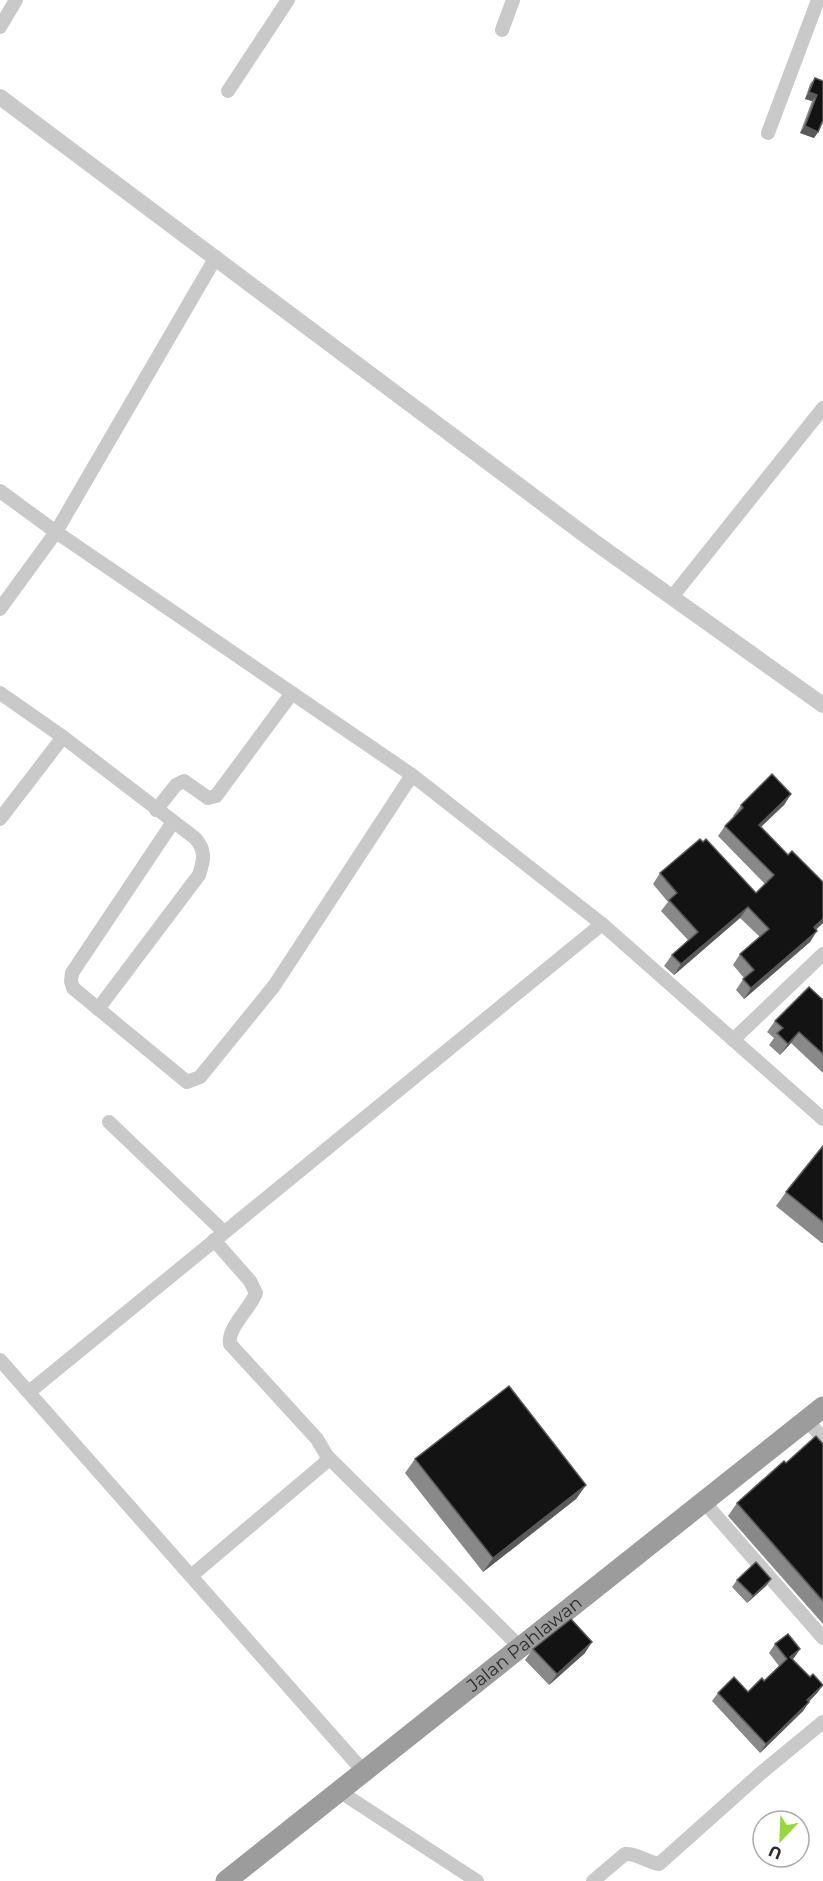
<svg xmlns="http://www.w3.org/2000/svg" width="823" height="1881" font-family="Montserrat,sans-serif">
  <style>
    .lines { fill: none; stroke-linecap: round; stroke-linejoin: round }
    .minor { stroke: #c9c9c9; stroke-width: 14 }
    .tertiary { stroke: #c9c9c9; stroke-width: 16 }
    .trunk { stroke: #9c9c9c; stroke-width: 21 }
    .wall { fill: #898989 }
    .shaded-wall { fill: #5a5a5a }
    .building { fill: #131313; stroke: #5a5a5a; stroke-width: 1.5 }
    .labels { text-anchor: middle; stroke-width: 6; stroke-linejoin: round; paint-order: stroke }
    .street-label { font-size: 18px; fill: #2c2c2c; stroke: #fff }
  </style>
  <rect width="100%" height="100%" fill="#fff"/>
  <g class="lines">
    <g class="minor">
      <path d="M0,27L16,0"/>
      <path d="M502,30L513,0"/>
      <path d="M228,91L288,0"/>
      <path d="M768,133L818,0"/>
      <path d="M0,491L56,532L412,775L602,924L823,1119"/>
      <path d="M672,597L823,408"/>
      <path d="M0,609L56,532L216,257"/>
      <path d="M0,693L63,737L195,838C206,850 204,860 199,875L98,1009"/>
      <path d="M156,810L176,785L184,781L208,798L216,796L292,693"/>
      <path d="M0,819L63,737"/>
      <path d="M173,822L72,973L71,981L73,988L187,1082L200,1077L274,986L412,775"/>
      <path d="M733,1040L823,954"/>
      <path d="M109,1122L224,1232"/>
      <path d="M0,1360L364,1772"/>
      <path d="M29,1392L602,924"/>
      <path d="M807,1420L823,1439"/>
      <path d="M327,1456L521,1648"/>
      <path d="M704,1502L823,1638"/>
      <path d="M191,1576L326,1462L327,1456L317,1439L230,1344C227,1328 250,1309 256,1293L250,1281L214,1240"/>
      <path d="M339,1791L477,1881"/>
      <path d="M593,1881L625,1854C638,1853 646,1862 659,1864L761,1773L823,1722"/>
    </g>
    <path class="tertiary" d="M0,97L593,541L823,705"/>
    <path class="trunk" id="s1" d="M226,1881L823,1407"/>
  </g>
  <g class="wall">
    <path d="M815,78L818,132L814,138L800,133L812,101L805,99L810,84Z"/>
    <path d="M791,794L784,805L761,827L788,855L823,882V923L816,929L810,942L744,999L736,990L744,978L733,965L740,954L760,937L740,918L674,975L664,966L672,955L688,940L661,911L668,902L653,884L660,873L756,893L765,884L718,836L725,826L734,817L733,816L741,805Z"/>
    <path d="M823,1000V1073L791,1043L780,1055L769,1045L774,1038L767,1032L775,1021Z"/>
    <path d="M823,1146V1244L776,1206L786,1192Z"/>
    <path d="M823,1444V1624L728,1516L737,1503L786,1463Z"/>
    <path d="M415,1459L586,1485L576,1499L483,1572L405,1473Z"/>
    <path d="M771,1579L766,1586L747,1603L732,1587L737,1580Z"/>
    <path d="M775,1644L800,1649L793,1659L810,1677L823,1685L817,1693L809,1702L803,1711L760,1753L712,1701L718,1693L748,1692L764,1681L779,1666L769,1653Z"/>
    <path d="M533,1649L585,1653L549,1685L525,1660Z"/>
  </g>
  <g class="shaded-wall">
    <path d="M809,92L817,95L812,101L805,99Z"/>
    <path d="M805,126L818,132L814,138L800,133Z"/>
    <path d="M791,794L784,805L751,836L759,825Z"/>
    <path d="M748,907L740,918L674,975L681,964Z"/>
    <path d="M823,919V923L807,938L814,927Z"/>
    <path d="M817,931L810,942L744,999L751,988Z"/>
    <path d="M799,1032L791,1043L780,1055L788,1044Z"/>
    <path d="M586,1485L576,1499L483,1572L493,1558Z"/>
    <path d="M771,1579L766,1586L747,1603L753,1596Z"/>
    <path d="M592,1642L585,1653L549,1685L557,1674Z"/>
    <path d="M800,1649L794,1658L784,1666L790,1657Z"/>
    <path d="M823,1685L817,1693L801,1709L807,1700Z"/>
    <path d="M809,1702L803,1711L760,1753L766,1744Z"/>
  </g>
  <g class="building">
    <path d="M815,78L823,81V120L818,132L805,126L817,95L809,92Z"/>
    <path d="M772,774L791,794L759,825L788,855L792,851L823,882V919L814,927L817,931L751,988L743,979L754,970L740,954L769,929L748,907L681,964L672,955L698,932L669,900L677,893L660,873L700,839L703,842L706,839L756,893L774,875L725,826L743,808L741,805Z"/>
    <path d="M809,987L823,1000V1054L799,1032L788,1044L777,1033L783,1028L775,1021Z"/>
    <path d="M823,1146V1222L786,1192Z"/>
    <path d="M509,1386L586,1485L493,1558L415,1459Z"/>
    <path d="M816,1436L823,1444V1601L737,1503L784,1461L786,1463Z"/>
    <path d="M756,1562L771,1579L753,1596L737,1580Z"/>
    <path d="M571,1619L592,1642L557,1674L533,1649Z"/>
    <path d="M788,1634L800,1649L790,1657L810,1677L813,1674L823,1685L807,1700L809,1702L766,1744L718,1693L734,1677L748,1692L762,1678L764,1681L787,1659L775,1644Z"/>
  </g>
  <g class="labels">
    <g class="street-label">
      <text dy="6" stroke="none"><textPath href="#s1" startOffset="381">Jalan Pahlawan</textPath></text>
    </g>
  </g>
  <g transform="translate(781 1839) rotate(203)"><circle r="28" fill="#ffffff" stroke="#ababab" stroke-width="1.5"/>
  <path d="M0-4.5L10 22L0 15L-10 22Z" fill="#95d838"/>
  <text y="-9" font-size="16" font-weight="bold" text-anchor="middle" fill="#2c2c2c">U</text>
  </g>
</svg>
